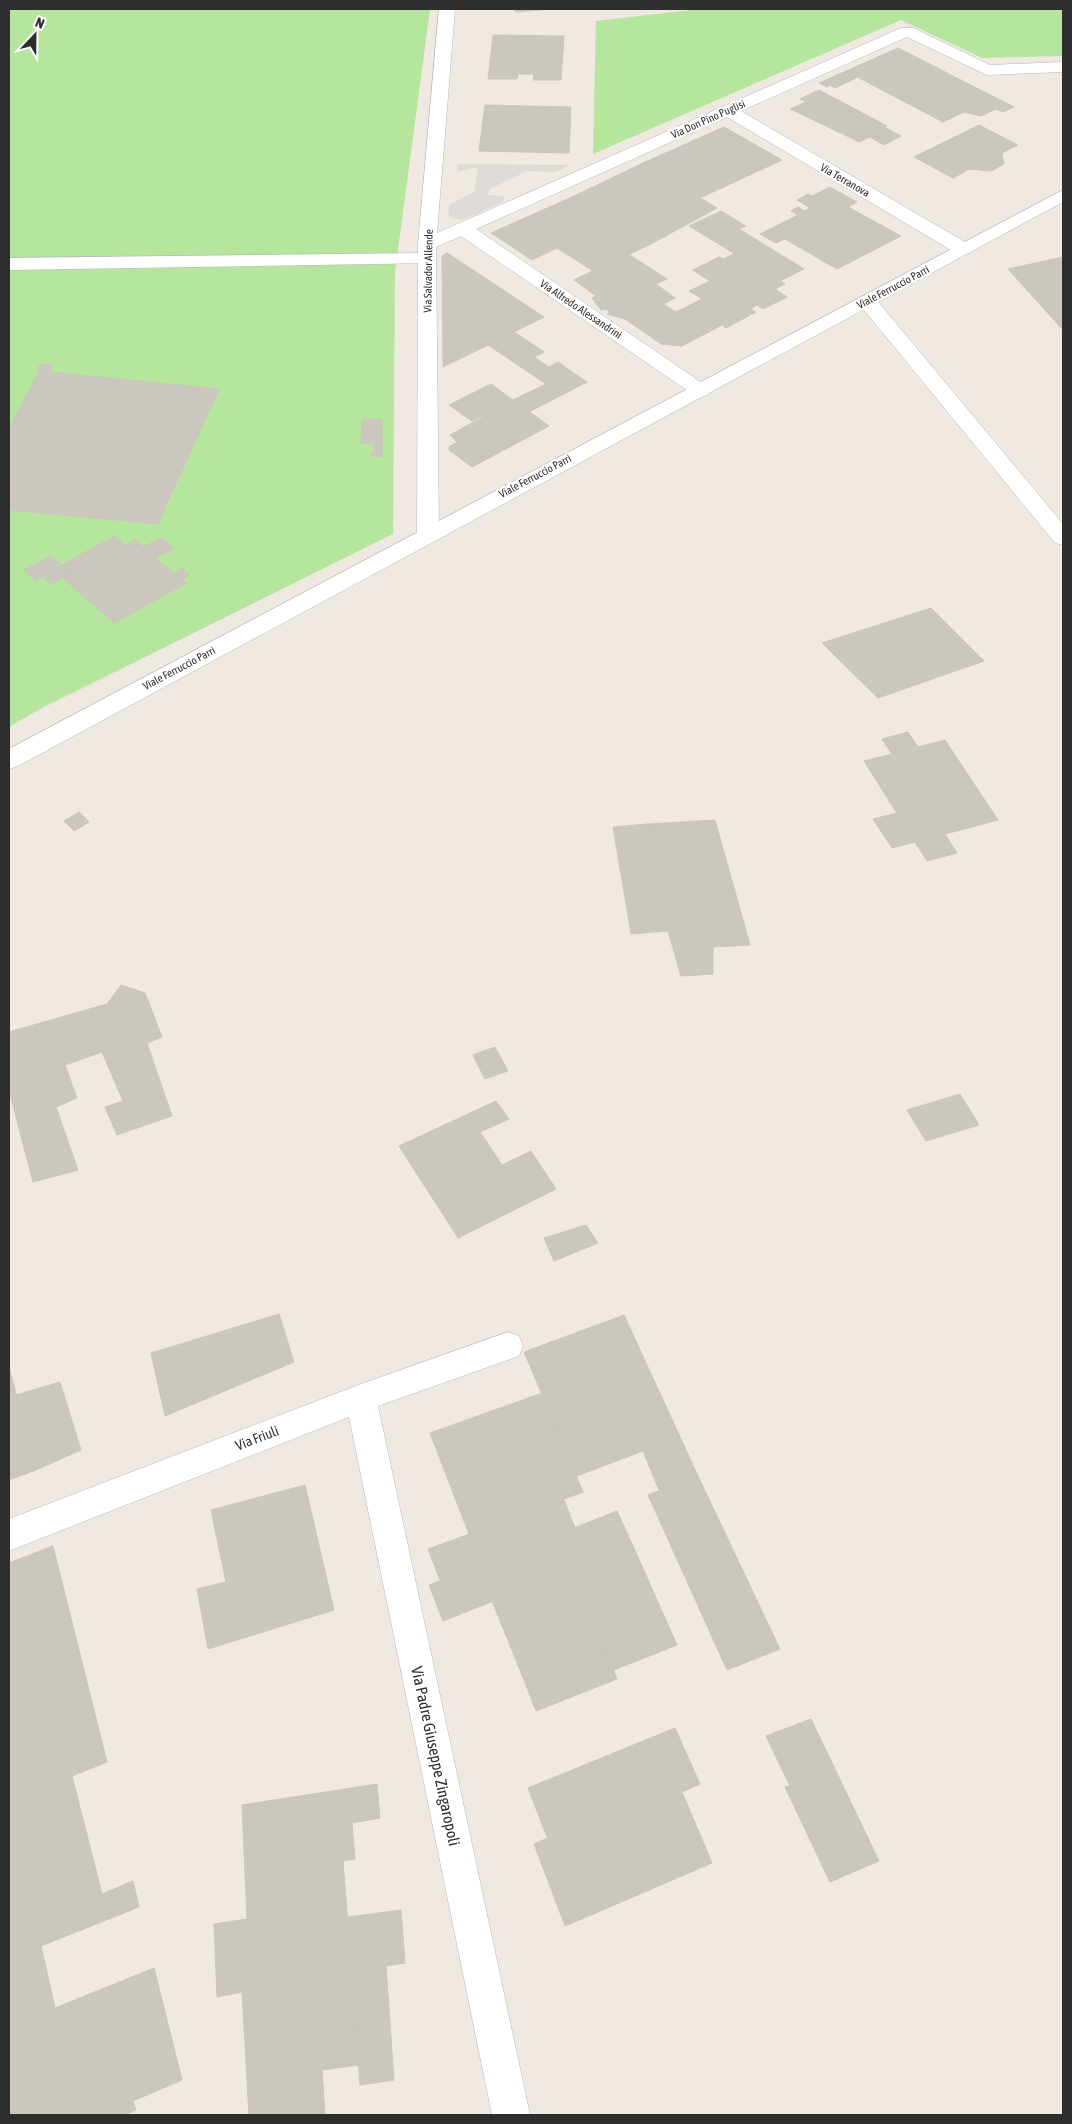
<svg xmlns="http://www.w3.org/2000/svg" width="1072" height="2124" font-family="'Asap Condensed',sans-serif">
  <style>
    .green { fill: #b6e59e; fill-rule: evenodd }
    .plaza { fill: #dfdcd8 }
    .building { fill: #cbc7bf; stroke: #cbc5ba }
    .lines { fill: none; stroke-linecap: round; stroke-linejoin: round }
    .service-casing { stroke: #b4b7c1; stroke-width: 1 }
    .minor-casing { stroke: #b4b7c1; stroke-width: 1 }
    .tertiary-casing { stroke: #b4b7c1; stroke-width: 1 }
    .service { fill: #fff; fill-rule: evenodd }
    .minor { fill: #fff; fill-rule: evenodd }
    .tertiary { fill: #fff; fill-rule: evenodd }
    .labels { text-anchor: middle; stroke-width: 4.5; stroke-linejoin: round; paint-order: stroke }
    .far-street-label { font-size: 11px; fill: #2e2e2e; stroke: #fff }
    .street-label { font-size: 14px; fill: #2e2e2e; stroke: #fff }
    .near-street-label { font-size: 16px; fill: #2e2e2e; stroke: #fff }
  </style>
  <rect width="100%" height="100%" fill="#efe9e1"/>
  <g class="green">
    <path d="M9,9H430L395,272L393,534L40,709L9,727V510L159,524L218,390L49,372L53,365L42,364L39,366L36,377L9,429ZM115,537L125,545L135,541L173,573L182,568L190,575L182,579L186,584L114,622L61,564Z"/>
    <path d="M700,9H1063V56L982,58L901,20L593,154L596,21Z"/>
  </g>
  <path class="plaza" d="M458,164L569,165L556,172L527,171L490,189L488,195L504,196L503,202L462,220L451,218L448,214L450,204L474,192L478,169L473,168L457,172Z"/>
  <g class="building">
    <path d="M514,9H551L516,12Z"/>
    <path d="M493,35L564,36L561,80H533L534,74H518L517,79H488Z"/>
    <path d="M898,48L1014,107L1003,112L996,109L981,116L964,112L943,122L846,71Z"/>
    <path d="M846,71L858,77L835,88L830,85L827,87L819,83Z"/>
    <path d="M819,90L887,126L868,135L857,129L845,135L790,109L806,102L800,99Z"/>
    <path d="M485,105L571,107L569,153L479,151Z"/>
    <path d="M979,125L1018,145L1002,153L1004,164L991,171L970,169L953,178L914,157Z"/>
    <path d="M724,127L782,160L700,198L643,163Z"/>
    <path d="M884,127L901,136L884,145L870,137L859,142L845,135L857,129L868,135Z"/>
    <path d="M643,163L700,198L717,208L649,245L572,197Z"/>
    <path d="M830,187L857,202L848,207L901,236L837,269L785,239L776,243L760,234L798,215L791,211L798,207L804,211L810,208L797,200L808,194L812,196Z"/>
    <path d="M572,197L649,245L593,271L557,248L532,260L491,233Z"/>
    <path d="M721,211L746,226L739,229L804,269L780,281L689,226Z"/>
    <path d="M447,253L544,317L514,332L544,352L534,357L549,367L558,362L587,382L529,412L513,400L546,384L488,345L443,367L442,256Z"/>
    <path d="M735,253L785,284L775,289L787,297L763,309L757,305L750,309L756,312L726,328L722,325L682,346L661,344L625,319L607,314L610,312L606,309L601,310L592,298L596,296L574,280L628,254L667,279L656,284L675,298L663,304L676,312L702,299L689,291L710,281L693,270L719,257L723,259Z"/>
    <path d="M1063,257V330L1008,269Z"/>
    <path d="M42,364L53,365L49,372L219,389L167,504L9,489V429L36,377L39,366Z"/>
    <path d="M491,384L513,400L472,421L449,405Z"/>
    <path d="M513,400L549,426L472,467L449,450V447L457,442L450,435Z"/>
    <path d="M382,419V457L372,456V453L374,454V443H361L362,420Z"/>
    <path d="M9,489L167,504L159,524L9,510Z"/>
    <path d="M115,536L125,545L135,540L173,573L182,568L190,575L182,579L187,583L114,623L63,578L71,573L61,565Z"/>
    <path d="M162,538L175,548L155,558L143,547Z"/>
    <path d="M51,556L71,573L51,584L43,577L36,581L24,570Z"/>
    <path d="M931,608L984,661L878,698L822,643Z"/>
    <path d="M908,732L918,747L945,740L998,820L915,842L864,761L892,754L882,739Z"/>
    <path d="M79,812L89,822L74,831L64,821Z"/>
    <path d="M897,813L915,842L892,848L873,819Z"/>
    <path d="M715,820L750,945L713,947V974L681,976L668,931L648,824Z"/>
    <path d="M648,824L668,931L631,934L613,827Z"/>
    <path d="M945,834L957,853L927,861L915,842Z"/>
    <path d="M121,985L145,993L162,1037L147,1043L172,1116L117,1135L105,1107L123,1101L102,1052L65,1065L77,1098L56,1107L78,1170L33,1182L9,1090V1032L107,1004Z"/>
    <path d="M495,1047L508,1071L485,1079L473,1055Z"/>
    <path d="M960,1094L979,1125L926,1141L907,1110Z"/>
    <path d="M496,1101L509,1119L480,1132L502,1165L531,1151L556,1189L458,1238L399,1146Z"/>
    <path d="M586,1225L598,1243L554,1261L544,1238Z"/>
    <path d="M279,1314L294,1362L165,1416L151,1353Z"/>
    <path d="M624,1315L698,1476L659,1490L643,1451L577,1476L524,1352Z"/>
    <path d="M9,1367L36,1470L9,1480Z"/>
    <path d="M60,1382L81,1450L36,1470L16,1395Z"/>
    <path d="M542,1393L583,1492L469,1534L430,1433Z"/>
    <path d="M698,1476L780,1649L727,1670L648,1495Z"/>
    <path d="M305,1485L334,1610L208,1649L197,1589L226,1582L211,1510Z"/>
    <path d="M564,1500L575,1528L440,1580L428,1549Z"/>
    <path d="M617,1511L633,1546L443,1621L429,1585Z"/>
    <path d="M53,1546L107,1762L72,1776L102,1894L133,1881L139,1907L41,1946L55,2008L154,1968L182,2080L133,2101L136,2110L125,2115H9V1563Z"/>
    <path d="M633,1546L677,1645L614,1670L604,1648L524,1680L492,1601Z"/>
    <path d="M604,1648L617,1679L536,1711L524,1680Z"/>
    <path d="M811,1719L879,1861L830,1882L785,1787L790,1786L766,1736Z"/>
    <path d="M675,1728L700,1784L682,1792L712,1863L598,1912L566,1830L547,1837L528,1788Z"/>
    <path d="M377,1784L380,1818L352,1823L355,1859L343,1861L359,2065L322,2070L325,2115H249L242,1992L217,1997L214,1924L247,1919L242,1805Z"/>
    <path d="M566,1830L598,1912L565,1926L534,1844Z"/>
    <path d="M401,1910L405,1963L386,1966L394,2080L360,2085L348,1917Z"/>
  </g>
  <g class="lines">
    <g class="service-casing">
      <g id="service">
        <path d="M427,253L434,255L436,259L434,263L9,270V258Z"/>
        <path d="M867,295L874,297L1063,524V545L1055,543L860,305L857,301L860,297Z"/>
      </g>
    </g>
    <g class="minor-casing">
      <g id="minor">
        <path d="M439,9H455L437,233L901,28H913L990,65L1063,62V72L987,75L907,37L741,111L970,245L972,249L970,253H956L727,117L476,229L708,387L711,391L708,395L701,397L694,395L461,236L436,247L439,533L436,538L428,540L420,538L417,533L418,244Z"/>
        <path d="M508,1332L519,1336L523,1346L519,1356L378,1406L530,2115H492L349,1417L9,1551V1519L361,1384Z"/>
      </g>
    </g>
    <g class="tertiary-casing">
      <path id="tertiary" d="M1063,190V202L18,766L9,769V749Z"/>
    </g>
    <use href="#service" class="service"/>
    <use href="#minor" class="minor"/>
    <use href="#tertiary" class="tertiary"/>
  </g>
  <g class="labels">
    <g class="far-street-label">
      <text transform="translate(708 119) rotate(-24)" y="4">Via Don Pino Puglisi</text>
      <text transform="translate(845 180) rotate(30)" y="4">Via Terranova</text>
      <text transform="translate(428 271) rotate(-89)" y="4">Via Salvador Allende</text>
      <text transform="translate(893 287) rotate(-28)" y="4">Viale Ferruccio Parri</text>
      <text transform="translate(581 309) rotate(34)" y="4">Via Alfredo Alessandrini</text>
      <text transform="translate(535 476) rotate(-28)" y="4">Viale Ferruccio Parri</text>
      <text transform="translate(179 668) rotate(-28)" y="4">Viale Ferruccio Parri</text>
    </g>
    <g class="street-label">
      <text transform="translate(257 1438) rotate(-21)" y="5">Via Friuli</text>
    </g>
    <g class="near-street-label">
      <text transform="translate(436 1756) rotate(78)" y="6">Via Padre Giuseppe Zingaropoli</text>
    </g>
  </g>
  <rect width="1072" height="2124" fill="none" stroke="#2e2e2e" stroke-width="20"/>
  <g transform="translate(35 35) rotate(22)" stroke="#ffffff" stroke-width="4" paint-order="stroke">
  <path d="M0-4L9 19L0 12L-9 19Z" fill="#2e2e2e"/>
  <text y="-8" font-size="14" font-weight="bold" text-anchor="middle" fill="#2e2e2e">N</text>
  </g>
</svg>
